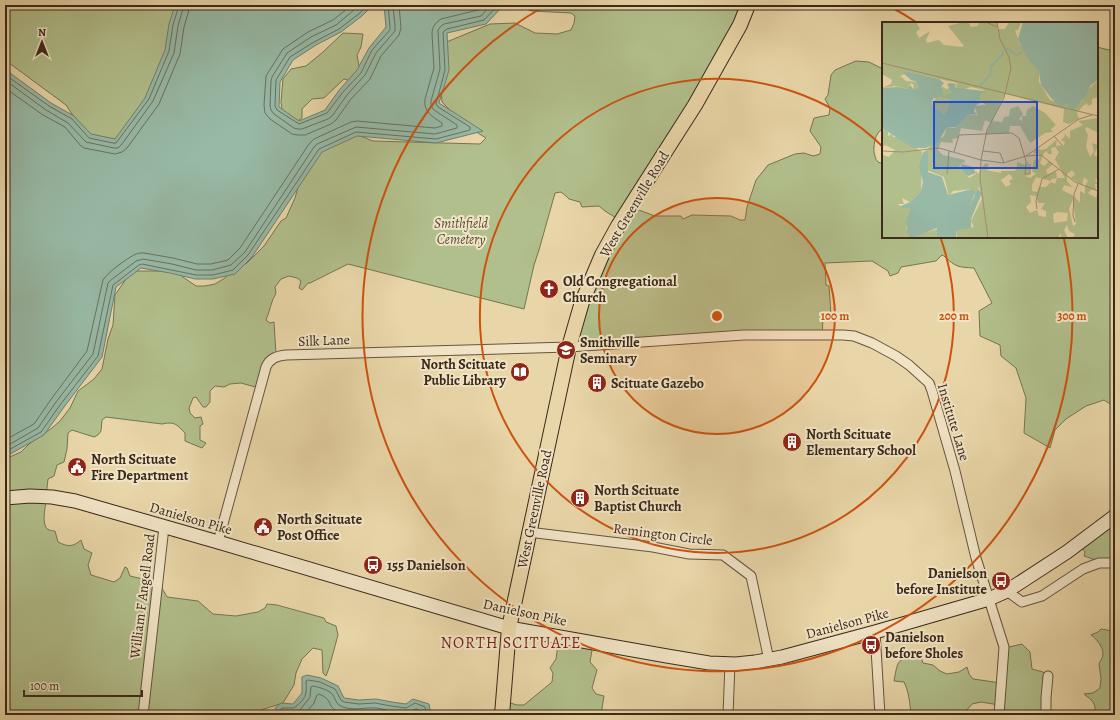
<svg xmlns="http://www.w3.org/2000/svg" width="1120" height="720" font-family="Alegreya,serif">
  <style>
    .green { fill: #b1bf8c; stroke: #767454 }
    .water { fill: #97b9a6; stroke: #727f6e }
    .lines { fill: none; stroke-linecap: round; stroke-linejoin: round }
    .shore { stroke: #687160; stroke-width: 1 }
    .street-casing { stroke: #66543e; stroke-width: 11 }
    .secondary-casing { stroke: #3a291b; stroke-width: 15 }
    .primary-casing { stroke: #3a291b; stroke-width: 16 }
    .street { stroke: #f1e4c6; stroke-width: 9 }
    .secondary { stroke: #f1e4c6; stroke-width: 13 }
    .primary { stroke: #e9d6a8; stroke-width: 14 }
    .ring { fill: none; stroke: #ce520e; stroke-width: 2 }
    .labels { text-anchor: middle; stroke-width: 4; stroke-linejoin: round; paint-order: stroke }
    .street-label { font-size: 14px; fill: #3a291b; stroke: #f1e4c6 }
    .park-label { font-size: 14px; font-style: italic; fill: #584e37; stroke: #f1e4c6 }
    .poi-label { font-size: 14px; font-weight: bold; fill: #3a291b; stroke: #f1e4c6; text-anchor: start }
    .quarter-label { font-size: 16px; letter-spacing: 1px; fill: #7a1f14; stroke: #f1e4c6 }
    .inset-river { fill: none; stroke: #97b9a6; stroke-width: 2 }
    .inset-road { fill: none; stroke: #a39170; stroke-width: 1 }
    .view { fill: #1d4ed8; fill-opacity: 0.15; stroke: #1d4ed8; stroke-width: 2 }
    .inset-edge { fill: none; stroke: #3a291b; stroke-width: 2 }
    .centre { fill: #ce520e; stroke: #f1e4c6; stroke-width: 2 }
    .ring-label { font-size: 12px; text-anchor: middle; font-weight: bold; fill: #ce520e; stroke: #f1e4c6; stroke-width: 4; stroke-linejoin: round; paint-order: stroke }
  </style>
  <rect width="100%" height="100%" fill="#e9d6a8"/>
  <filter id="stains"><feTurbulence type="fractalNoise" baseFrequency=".005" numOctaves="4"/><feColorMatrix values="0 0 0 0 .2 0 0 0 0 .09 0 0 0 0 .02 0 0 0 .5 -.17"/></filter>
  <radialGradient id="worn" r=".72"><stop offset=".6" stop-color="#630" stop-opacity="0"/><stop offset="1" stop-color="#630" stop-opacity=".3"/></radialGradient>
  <g class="green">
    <path d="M5,5H191L172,58L120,140L85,134L66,105L5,60Z"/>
    <path d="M514,5H749L631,207L655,216H681L683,219L692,215L731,216L740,220H745L747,207L756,180L768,165L795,154L804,153L813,156L820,154L821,147L810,131L814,118L829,115L830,108L825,99L828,95L831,75L835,70L856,61L869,62L883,69V129C875,131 872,149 875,156C875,159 877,160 878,162L883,164V237H1097V47L1109,50L1115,49V400L1110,404L1104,400L1086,406L1066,419L1055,430L1050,448L1024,433L1026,398L1016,368L1001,356L1000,345L980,336L979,311L992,303L974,268C957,267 956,267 944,256L942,255L936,261L901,267L898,273L890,276L888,271L872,261L825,263L826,285L829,286L831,315L823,318L822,337L729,338L570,346L621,221L605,211L599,206L582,207L580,202L569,199L566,196L561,192L555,193L539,250L534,265L524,309L348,264L310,283H308L302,290L299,288L301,281L297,278L289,276L281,279L275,287L276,293C271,301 270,311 266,320L270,323L274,322L276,355L259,388L241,383L230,384L224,387L215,386L210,391V402L206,407H203L196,397L193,398L189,408L190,413L195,418L201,417L203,424L200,426V440L206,443L202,448L185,441V433C177,425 175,421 162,424L106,417L102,420L101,431L98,435L94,437L72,430L68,433L67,449L64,462L57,465L54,476L48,479L46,496H47C46,504 40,526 49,530C49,530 54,531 55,531L58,542C68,547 73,547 81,540L84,549L92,553L88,565L91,575L114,582L120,578L125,567L127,568L130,576L159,583L167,597L198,601L213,614L236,616L258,612L265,608L267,604L277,605L324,618L326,622L336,626L338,635L329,668L326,676L323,673L322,650L313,648L302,659L296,673L294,685L283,703L261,710V715H5V459L21,452L29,444L52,428L60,421L70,408L78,391L94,379L102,369L108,339L113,325L115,295L128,276L135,271H174L196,286H205L215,284L225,278L232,271L247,263L264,246L281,221L286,218L295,198L303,170L323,150L358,135L373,141L480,144L486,138C469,128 455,116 442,102L441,90L432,45L449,41L490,24L515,23L535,33L557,34L571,30L574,23L575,16L571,13L532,11Z"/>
    <path d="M343,33L363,34L361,47L357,55L359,66L363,69L354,82L344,79L324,98L312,99L302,109V118L296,122L283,119L281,102L283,79L291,69L306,66L323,52Z"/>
    <path d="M1115,519V562L1094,563L1093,559L1084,556L1085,552L1081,546Z"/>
    <path d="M1101,629L1112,631L1115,630V715H1095C1096,703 1093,701 1084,694L1093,693L1100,688L1101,679L1099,664C1100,661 1103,658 1103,654C1103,647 1097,639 1091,635L1098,632Z"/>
    <path d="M559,637L593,644L590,662L597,670L592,688L596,694L604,696L601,715H594L584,710L583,715H502L504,701L517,705H524L552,682L553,673L550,668L556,659Z"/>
    <path d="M1022,644L1030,652L1032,669L1043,672L1048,676L1046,715H999V705L981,702L972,704L967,710L966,715H911C910,704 909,692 904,682L894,681C898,659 897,659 920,655L923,663L933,665L940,671L947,674L959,672L967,667L969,674L973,679L1001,683L1005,648Z"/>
  </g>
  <g class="water">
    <path d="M175,5H373L362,16L341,32L316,45L293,60L280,82L279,107L299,121L325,110L340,89L357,70L369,48L386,27L384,5H504L486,24L447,33L449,70L439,103L483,131L436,143L357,136L322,152L252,257L235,274L213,279H195L170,273L141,268L116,287L102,357L64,407L44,435L5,457V66L10,73L51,103L74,116L91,134L115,139L145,98L165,50L169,24Z"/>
    <path d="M307,675L321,678L338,686L344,698L359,700L376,699L392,702L406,704L413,699L429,704L431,715H279L275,708L281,703L293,704L302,693V677Z"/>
  </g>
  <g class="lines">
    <g class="shore">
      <path d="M352,5L333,20L308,32L283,49L266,76L264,105L265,113L270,119L292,134L298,135H305L331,124L336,120L351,99L370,79L381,56L399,35L401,28L399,5"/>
      <path d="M360,5L336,25L311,37L287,53L272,77L271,81L270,106L271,110L274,114L294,128L298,129H302L328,119L332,116L347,95L365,75L376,53L395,31V26L393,5"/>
      <path d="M367,5L360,13L339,29L314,42L290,57L276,80L275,106L277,110L299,124L327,113L343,92L361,73L372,50L390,30V27L388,5"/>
      <path d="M5,73L7,76L49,106L72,119L89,138L113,143H116L149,99L169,51L173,25L179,5"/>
      <path d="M5,80L46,110L68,123L86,142L114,148H118L122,144L153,101L174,53L178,26L184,5"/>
      <path d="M5,88L43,115L65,127L80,145L84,148L115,154L122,152L127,148L159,104L180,54L184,27L189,10L190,5"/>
      <path d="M5,440L34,424L52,398L87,351L103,280C107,273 126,259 134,255C137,253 140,253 144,253L173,258L197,264H211L228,260L240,248L309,144L314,139L351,122L357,121L435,128L442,126V123C433,117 423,112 425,99L434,68L432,34C432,27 435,23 441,19L478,10L483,5"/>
      <path d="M5,447L38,428L56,402L93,354L108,283L111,280L136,261L143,259L172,264L196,270H212L231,265L245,252L314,147L317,144L356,127L435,134L457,128V125L434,110L431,106V101L440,69L438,30L441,26L444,24L481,16L491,5"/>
      <path d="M5,452L41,432L60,405L98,356L113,285L139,265L142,264L196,275H213L233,270L248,255L319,149L356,132L436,139L470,130V127L438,107L436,104L445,70L443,32L447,29L484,20L498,5"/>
      <path d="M282,715L281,709L282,708H294C306,698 307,696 306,681L308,680L320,682L335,689L341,700L344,702L359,704L375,703L391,706L406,708L415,703L425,707L427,715"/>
      <path d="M287,715L289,713H295L300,710L310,697L311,687L313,686C319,687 329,690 333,695C335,698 336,703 339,705C349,712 366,707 376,708C386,709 397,714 407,713C410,712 413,710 416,709L421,711L422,715"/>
      <path d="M304,715L314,703L317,695L319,694C332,699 327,704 335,710C341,714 349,714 355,715"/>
    </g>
    <g class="street-casing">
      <g id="street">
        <path d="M528,532L653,547L689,554L723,555L751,576L769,660"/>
        <path d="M218,542L266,367C270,358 277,356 286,355L569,347L744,335H843L854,336L872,343L896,356L909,365L929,383L932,391L955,471L976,558L1004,647L999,715"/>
        <path d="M1007,591L1022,602L1042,596L1083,569L1099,563H1115"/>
        <path d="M875,632L880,715"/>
        <path d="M143,715L164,527"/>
        <path d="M728,715L730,663"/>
        <path d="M1046,715V698L1048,676"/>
      </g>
    </g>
    <g class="secondary-casing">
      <path id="secondary" d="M5,498L30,496L52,497L75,501L218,542L509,628L667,656L709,663L736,664L755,662L782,657L875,632L989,599L1007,591L1067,552L1115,516"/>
    </g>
    <g class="primary-casing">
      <path id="primary" d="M502,715L509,628L569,347L582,302L602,255L618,226L637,196L695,105L740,25L748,5"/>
    </g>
    <use href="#street" class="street"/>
    <use href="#secondary" class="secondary"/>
    <use href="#primary" class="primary"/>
  </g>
  <circle cx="717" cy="316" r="118" fill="#ce520e" fill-opacity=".12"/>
  <g class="ring">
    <circle cx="717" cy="316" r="118"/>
    <path d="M941 239A237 237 0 1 1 882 146"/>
    <path d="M889 6A355 355 0 0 1 916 22M1064 239A355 355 0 1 1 545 6"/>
  </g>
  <defs>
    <g id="church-disc" transform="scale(1)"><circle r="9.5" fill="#8f2418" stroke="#f1e4c6"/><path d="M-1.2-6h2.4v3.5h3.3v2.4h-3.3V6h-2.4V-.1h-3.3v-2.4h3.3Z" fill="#fff"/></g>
    <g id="school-disc" transform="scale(1)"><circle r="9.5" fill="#8f2418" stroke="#f1e4c6"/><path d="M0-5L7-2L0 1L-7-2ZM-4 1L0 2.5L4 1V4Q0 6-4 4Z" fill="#fff"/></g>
    <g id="library-disc" transform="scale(1)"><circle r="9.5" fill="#8f2418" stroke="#f1e4c6"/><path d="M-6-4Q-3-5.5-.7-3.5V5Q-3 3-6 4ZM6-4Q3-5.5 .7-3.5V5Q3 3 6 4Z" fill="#fff"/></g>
    <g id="building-disc" transform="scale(1)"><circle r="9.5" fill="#8f2418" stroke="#f1e4c6"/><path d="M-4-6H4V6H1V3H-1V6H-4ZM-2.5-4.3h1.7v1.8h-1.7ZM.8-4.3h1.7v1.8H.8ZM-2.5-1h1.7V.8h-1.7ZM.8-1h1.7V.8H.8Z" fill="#fff"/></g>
    <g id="civic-disc" transform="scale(1)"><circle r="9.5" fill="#8f2418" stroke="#f1e4c6"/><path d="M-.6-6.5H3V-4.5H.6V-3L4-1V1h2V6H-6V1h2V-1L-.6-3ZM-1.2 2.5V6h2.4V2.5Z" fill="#fff"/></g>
    <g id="bus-disc" transform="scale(1)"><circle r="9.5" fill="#8f2418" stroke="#f1e4c6"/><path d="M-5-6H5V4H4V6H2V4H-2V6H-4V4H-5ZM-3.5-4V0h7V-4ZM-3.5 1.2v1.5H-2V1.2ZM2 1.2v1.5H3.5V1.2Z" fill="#fff"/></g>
  </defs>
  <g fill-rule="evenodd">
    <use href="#church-disc" x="549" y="289"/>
    <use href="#school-disc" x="566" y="350"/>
    <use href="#library-disc" x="520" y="372"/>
    <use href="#building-disc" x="597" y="383"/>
    <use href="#building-disc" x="792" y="442"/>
    <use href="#civic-disc" x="77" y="467"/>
    <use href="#building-disc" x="580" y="498"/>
    <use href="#civic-disc" x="263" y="527"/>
    <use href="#bus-disc" x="373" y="565"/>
    <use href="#bus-disc" x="1001" y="581"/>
    <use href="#bus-disc" x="871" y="645"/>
  </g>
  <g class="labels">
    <g class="street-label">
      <text transform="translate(634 204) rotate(-59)" y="5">West Greenville Road</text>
      <text transform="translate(324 340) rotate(-2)" y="5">Silk Lane</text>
      <text transform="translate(954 422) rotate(73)" y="5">Institute Lane</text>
      <text transform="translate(534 509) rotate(-78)" y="5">West Greenville Road</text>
      <text transform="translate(191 518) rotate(16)" y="5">Danielson Pike</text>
      <text transform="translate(663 534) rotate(7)" y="5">Remington Circle</text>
      <text transform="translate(142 596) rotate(-83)" y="5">William F Angell Road</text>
      <text transform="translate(525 612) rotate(12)" y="5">Danielson Pike</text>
      <text transform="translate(847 623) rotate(-15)" y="5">Danielson Pike</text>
    </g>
    <g class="park-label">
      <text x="461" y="228">Smithfield<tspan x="461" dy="16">Cemetery</tspan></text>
    </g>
    <g class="poi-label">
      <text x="563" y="286">Old Congregational<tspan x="563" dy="16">Church</tspan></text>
      <text x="580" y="347">Smithville<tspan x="580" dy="16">Seminary</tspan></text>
      <text x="506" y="369" text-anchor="end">North Scituate<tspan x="506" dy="16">Public Library</tspan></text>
      <text x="611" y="388">Scituate Gazebo</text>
      <text x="806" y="439">North Scituate<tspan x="806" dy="16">Elementary School</tspan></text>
      <text x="91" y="464">North Scituate<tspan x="91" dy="16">Fire Department</tspan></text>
      <text x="594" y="495">North Scituate<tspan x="594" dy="16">Baptist Church</tspan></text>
      <text x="277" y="524">North Scituate<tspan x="277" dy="16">Post Office</tspan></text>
      <text x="387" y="570">155 Danielson</text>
      <text x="987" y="578" text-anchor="end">Danielson<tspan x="987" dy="16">before Institute</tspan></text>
      <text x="885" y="642">Danielson<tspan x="885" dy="16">before Sholes</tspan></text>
    </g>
    <g class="quarter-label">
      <text x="511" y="648">NORTH SCITUATE</text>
    </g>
  </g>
  <g transform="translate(882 22)">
    <rect width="216" height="216" fill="#e9d6a8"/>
    <path d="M0,0H34L38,7L34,10L37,16L48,9L44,18L45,21L57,18L62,23L80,25L82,24L66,4L82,0H86L89,5L96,4L97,0H115L116,7H123L127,0H139L136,8H133L138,23L157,49V60L168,78L176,80L177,83L185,81L192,85L201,78L205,68L216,59V75L210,77V82L206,84L205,81L201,84L195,91L197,97L187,102L181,100L182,87L123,72L110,99L120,100L122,95L127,94L128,87L136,84L141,92L137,97L140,99V94H144L145,88L151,84L163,91L174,103L169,107L171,110L163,111L148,121L138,104H128L127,111L104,112L109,101L103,98L100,109L79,106L76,116L70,117L71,121L59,120L56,128L61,133L83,138L82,142L81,140L76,146L83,149L87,156L94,152V149L96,152L103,141L107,142L105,148L119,151V149H132L135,147V140L143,143L146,139L148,152L143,154L148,156L154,152L150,149L152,138L157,137V132L151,131L156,126L158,128L164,127L175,117L174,124L182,123L183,120L179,118L183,114L182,111L188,117V109L201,103L196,99L216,96V111L205,105L203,107L206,113L204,125L208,135L212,130L210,121L216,123L212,133L216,135V156L213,158L216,162H213L214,168L210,167L206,171L214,176L216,169V216H191L193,212L187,209L185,203L182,208L186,216H179V211L176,216H75L74,209L92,205L89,199L100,177L97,164L95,173H92L90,167L71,169L67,174L62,155L45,148L46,129L47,124L62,114L65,105L73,106L83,93H96L92,84L104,83L95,75L102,68L89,65L79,68L74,65L75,61L27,50L18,54L24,59L37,60L34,67L31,68L32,63L29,61L25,67L13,64L0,66L9,62L10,58L0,52ZM173,125L177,130L173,137L183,156H175L173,162L169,160L164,165H157L155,170L150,169V163L154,155L169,159V157L175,156L174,150L165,152L164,148L171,142L167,139L162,144L158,141L162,131L165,129L166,132H170L169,126ZM190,148L193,152L189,156L200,163L202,155L206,159L203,164V172L198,169V181L192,174L180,168L182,163L190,165L185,159V152ZM127,152L131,156L127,159L129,162L124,165L119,158ZM148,173L154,174L156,181H163L159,187L164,189V195L157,194L155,188L148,191L144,185L149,180ZM191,177L194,202L191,204L187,187ZM175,190L186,191L185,199L172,201L171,192ZM60,64L64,67L71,65L70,72L64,75L70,76L63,93L50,83ZM0,107L6,109V114L10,112L11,115H18L40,130L39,169L28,180L20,176L22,182H16L19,185L30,187L24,206L31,214L56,207V216H0V129L1,133L7,135L13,128L3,123L0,125Z" fill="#b1bf8c" fill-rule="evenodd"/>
    <path d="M141,0H216V58L208,64L203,75L191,88L186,85V82L178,84L170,77L159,63L157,50L142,31L136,17ZM27,50L57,57L62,61L59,65L62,74L70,71L65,62L68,61L74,62L73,65L76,66L102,69L97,74L99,80L93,84L92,90L96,92L85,93L74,105H65L56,120L44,126H31L0,106V66L16,65L25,67L28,63L32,68L35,66L36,60L29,58L21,51ZM58,74L69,78L63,93L50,83L51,77ZM46,128V150L60,155L66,173L90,167L93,171L87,185L96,167L100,171L89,197V206L74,209V216H55V206L30,216L26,213L24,198L29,187L17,185L28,180L39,169L41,160L37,145L41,130ZM80,142L91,145L94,151L86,154L78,146Z" fill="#97b9a6" fill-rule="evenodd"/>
    <path class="inset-river" d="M124,26L135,33L140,30M98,64L108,53L109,45L120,33L121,28"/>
    <path class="inset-road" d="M104,0L115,5M0,41L216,94M172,114L180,123M0,129L21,130L57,126L99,138L121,141L144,134L197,97L210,93M101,129L118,131L122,141M72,130L77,113L130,111L137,116L144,139L143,152H148V142M144,134L159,133L193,160L216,169M65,152L67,129M155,187L154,179L160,157L177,147M193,200L191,193L192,172L196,162M106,216L98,156L99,138L105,108L122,76L129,46L127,35L118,17L115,0"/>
    <path class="view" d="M52,80H155V146H52Z"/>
    <rect width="216" height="216" class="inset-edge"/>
  </g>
  <circle cx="717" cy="316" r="6" class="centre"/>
  <g class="ring-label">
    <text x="835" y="320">100 m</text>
    <text x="954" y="320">200 m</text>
    <text x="1072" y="320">300 m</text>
  </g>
  <rect width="1120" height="720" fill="none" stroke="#e9d6a8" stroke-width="20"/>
  <rect x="6" y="6" width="1108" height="708" fill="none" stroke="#3a291b" stroke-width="2"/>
  <rect x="10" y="10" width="1100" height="700" fill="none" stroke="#3a291b"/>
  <g transform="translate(42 42)" stroke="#f1e4c6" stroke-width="3" paint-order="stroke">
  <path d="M0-3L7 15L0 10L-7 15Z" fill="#3a291b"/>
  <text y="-6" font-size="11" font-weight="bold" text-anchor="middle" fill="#3a291b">N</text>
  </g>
  <path d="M24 690v6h118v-6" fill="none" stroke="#3a291b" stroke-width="2"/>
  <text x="30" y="690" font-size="12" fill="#3a291b" stroke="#f1e4c6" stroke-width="3" paint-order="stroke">100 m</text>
  <rect width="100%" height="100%" filter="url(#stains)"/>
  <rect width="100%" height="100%" fill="url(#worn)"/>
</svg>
